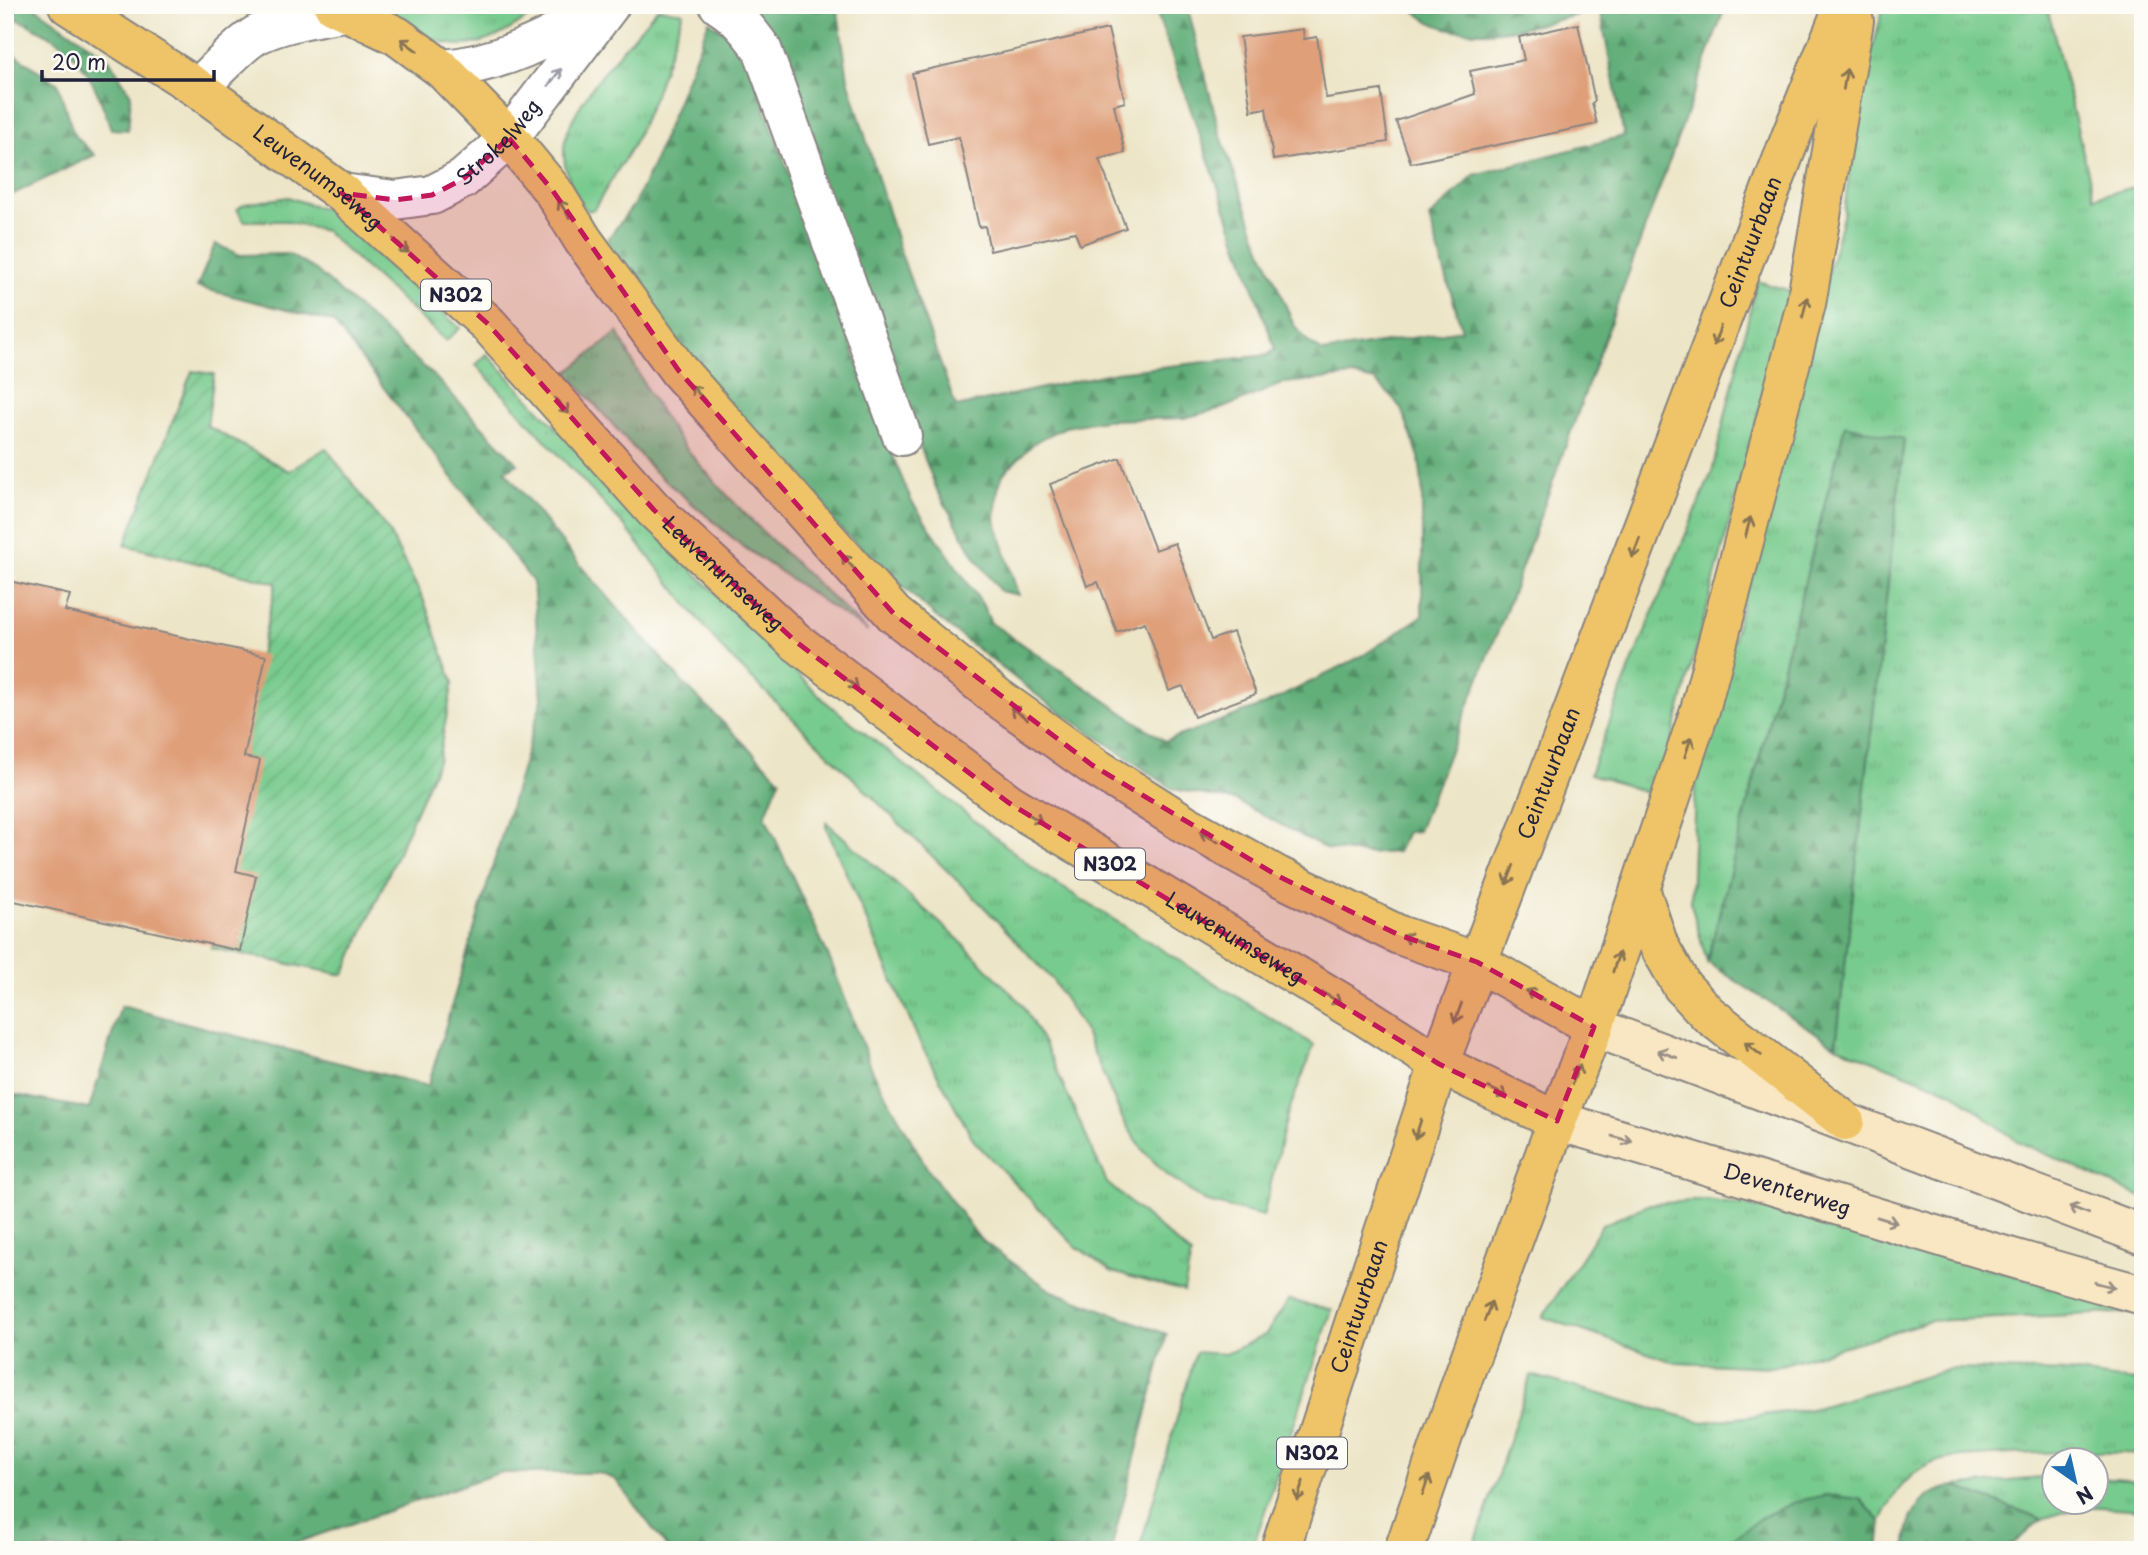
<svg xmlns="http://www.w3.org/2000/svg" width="2148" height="1555" font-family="'Playpen Sans',sans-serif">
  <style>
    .grass { fill: url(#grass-tufts); stroke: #4d7664; stroke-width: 2 }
    .forest { fill: url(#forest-firs); stroke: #42685a; stroke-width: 2 }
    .garden { fill: url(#garden-furrows); stroke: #4d7664; stroke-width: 2 }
    .building { fill: #df9f79 }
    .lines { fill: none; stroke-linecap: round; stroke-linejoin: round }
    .minor-casing { stroke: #888481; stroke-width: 42 }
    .secondary-casing { stroke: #888481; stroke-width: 42 }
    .primary-casing { stroke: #888481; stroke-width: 42 }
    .minor { stroke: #fff; stroke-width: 38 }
    .secondary { stroke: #f9e7c3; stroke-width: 38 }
    .primary { stroke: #efc469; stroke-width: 38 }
    .oneway { stroke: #887352 }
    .oneway2 { stroke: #9c9ca7 }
    .oneway3 { stroke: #988e86 }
    .marked { fill: #c2185b; fill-opacity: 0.2; stroke: #c2185b; stroke-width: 5; stroke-dasharray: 14 9; stroke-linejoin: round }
    .labels { text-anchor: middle; stroke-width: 7; stroke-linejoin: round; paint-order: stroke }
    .shield { fill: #fdfcf7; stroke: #646373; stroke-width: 2 }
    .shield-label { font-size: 19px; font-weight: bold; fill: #22223b }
    .street-label { font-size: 21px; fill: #22223b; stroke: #fdfcf7 }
  </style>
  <defs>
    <pattern id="grass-tufts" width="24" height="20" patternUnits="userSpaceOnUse" patternTransform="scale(1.75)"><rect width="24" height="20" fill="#78cb8e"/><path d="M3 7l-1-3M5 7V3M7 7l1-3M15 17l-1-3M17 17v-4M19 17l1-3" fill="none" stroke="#68ae7b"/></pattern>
    <pattern id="forest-firs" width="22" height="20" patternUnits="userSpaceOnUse" patternTransform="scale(1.75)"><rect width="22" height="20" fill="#62af79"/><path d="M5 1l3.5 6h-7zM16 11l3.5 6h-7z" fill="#508e64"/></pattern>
    <pattern id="garden-furrows" width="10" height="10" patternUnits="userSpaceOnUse" patternTransform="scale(1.75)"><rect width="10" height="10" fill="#78cb8e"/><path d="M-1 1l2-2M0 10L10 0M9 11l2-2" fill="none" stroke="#68ae7b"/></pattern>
  </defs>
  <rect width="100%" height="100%" fill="#fdfcf7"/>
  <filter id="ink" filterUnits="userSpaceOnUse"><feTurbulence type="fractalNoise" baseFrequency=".0143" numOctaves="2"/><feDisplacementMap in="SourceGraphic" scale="14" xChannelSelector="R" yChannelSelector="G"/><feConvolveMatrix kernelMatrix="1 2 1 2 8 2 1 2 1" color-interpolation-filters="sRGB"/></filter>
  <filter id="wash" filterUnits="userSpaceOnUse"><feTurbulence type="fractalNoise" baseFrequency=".00686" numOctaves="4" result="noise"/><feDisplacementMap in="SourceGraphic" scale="28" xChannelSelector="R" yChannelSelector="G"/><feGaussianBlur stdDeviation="1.57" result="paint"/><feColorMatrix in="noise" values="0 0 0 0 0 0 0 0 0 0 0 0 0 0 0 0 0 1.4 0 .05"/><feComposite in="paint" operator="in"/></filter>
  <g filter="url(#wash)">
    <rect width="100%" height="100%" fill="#ede5c7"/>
    <g class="grass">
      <path d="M389,5H545C472,60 456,54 378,13Z"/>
      <path d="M1884,5H2047L2094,197L2143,185V1198L2017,1141L1954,1093L1836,1046L1904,440L1845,426L1707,962L1691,904L1695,786L1844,212L1859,101Z"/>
      <path d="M658,8L683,12L655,95L633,145L594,209L589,211C580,206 576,193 571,184C566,172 563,160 564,147C568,105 631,40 658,8Z"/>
      <path d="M288,197L326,210L460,328L446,341L325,231L286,221H244L237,209L245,204Z"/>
      <path d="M1757,281L1791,291L1657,796L1590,774L1631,665L1712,472Z"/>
      <path d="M618,332C637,372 657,412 685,447C739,514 806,572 868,632L741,545L655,472L567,373Z"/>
      <path d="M487,354L661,539L826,702L1041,874L1314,1045L1287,1116L1263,1216L1204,1201L1166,1174L1142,1149L1123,1120L1083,1028L1052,979L985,908L723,650L626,528L476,365Z"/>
      <path d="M826,822L958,939L1022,1004L1047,1049L1107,1183L1191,1255L1184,1291L1112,1272L1073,1244L974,1141L919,1041L826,827Z"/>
      <path d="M1707,1200L1804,1215L2143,1312L1930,1321L1774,1367L1676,1363L1543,1317L1602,1225L1650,1204Z"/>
      <path d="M1289,1300L1332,1310L1252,1550H1139L1196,1352L1226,1354L1265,1335Z"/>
      <path d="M1951,1369L2069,1372L2143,1382V1454C2092,1451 2042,1452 1992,1455C1971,1457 1947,1456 1928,1465C1904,1477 1891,1498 1881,1522L1860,1499L1795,1502L1761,1518L1718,1550H1473L1531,1375L1703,1422L1811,1409Z"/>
      <path d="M2041,1478H2053L2054,1502H2096V1478L2143,1481V1510L2084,1506L2042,1519L1954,1486Z"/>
    </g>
    <g class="forest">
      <path d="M5,5H32L109,59L131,95L128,130L111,129C101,99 89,66 63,45C46,32 24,23 5,13Z"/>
      <path d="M748,5H837L848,79L898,245L956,407L1116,372L1268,355L1275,349L1154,5H1187L1219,130L1257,238L1294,325L1308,342L1323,352L1462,330L1429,218L1474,175L1624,136L1600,9C1550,21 1448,56 1410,5H1726L1501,624L1418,831L1407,832L1397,852L1365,854L1326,849L1237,801L1173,789L1046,702L936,617L811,502L706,384L607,240L634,204L651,169L709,21L742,44L881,428L911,500L982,604L991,623L1165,741L1267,704L1364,655L1422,616V484L1419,457L1402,410L1393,398L1375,381L1353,376L1284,383L1223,408L1184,418L1104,420L1065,427L1035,442L1003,474L998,489L995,518L1018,595L1000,591L975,557L937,490Z"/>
      <path d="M5,48L58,84L74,135L95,155L5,198Z"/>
      <path d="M215,244L240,255L288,254L316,270L433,375L518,464L505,471L580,565L683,683L780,779L765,816L831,962L873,1072L927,1168L980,1239L1050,1290L1167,1334L1111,1550H669L615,1479L598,1473H498L275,1550H5V1093L89,1109L121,1006L428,1086L542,699L533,582L333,322L197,287Z"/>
      <path d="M1845,425L1904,439L1836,1046L1707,962Z"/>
      <path d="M1954,1486L2042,1519L2006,1550H1906C1906,1515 1919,1494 1954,1486Z"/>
      <path d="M1825,1495L1860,1499L1881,1522L1878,1550H1718L1760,1518L1795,1502Z"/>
    </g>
    <path class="garden" d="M192,371L214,374L207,426L289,471L326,448L389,532L425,603L453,682L438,761L344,975L211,948L257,762L238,754L276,583L125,545Z"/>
    <g id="blocks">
      <g class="building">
        <path d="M1578,24L1595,101L1592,103L1597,124L1411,163L1396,121L1475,94L1470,71L1524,60L1519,37Z"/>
        <path d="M1108,29L1125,102L1114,105L1125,153L1099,159L1126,228L1080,245L1075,232L990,251L985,226L979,227L959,137L928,144L912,73Z"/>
        <path d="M1303,29L1304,39L1317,37L1326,98L1381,90L1388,142L1273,160L1266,108L1251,111L1240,37Z"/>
        <path d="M1120,458L1155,550L1175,543L1211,640L1233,632L1256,694L1194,717L1183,686L1169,691L1145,622L1117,632L1098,582L1087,586L1050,484Z"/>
        <path d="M5,580L70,595L65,611L266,656L244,757L260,760L236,871L256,876L240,951L5,899Z"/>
      </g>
    </g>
  </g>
  <g filter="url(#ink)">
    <use href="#blocks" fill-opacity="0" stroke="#888481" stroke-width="2"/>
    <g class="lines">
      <g class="minor-casing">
        <g id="minor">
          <path d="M719,5C738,17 749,31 762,49L902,436"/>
          <path d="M442,69C499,65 551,37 599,10"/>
          <path d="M199,89C209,76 244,41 258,34C286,21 318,17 348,11"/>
          <path id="s1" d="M342,193L395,200L432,195L463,179L509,138L610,5"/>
        </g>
      </g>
      <g class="secondary-casing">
        <g id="secondary">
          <path d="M1594,1027L2143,1235"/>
          <path id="s2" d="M1557,1121C1753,1177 1946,1242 2143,1295"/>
        </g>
      </g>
      <g class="primary-casing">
        <g id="primary">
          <path id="s3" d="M68,5L199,89L342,193L488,324L654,510L795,641L1009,803L1364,1016L1439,1064L1557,1121"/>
          <path d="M333,5L397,36L442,69L509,138L553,191L583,240L679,371L894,614L997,697L1092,765L1185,824L1278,876L1399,935L1477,962L1594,1027"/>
          <path d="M1640,889L1659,946L1682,986L1708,1014L1845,1121"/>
          <path id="s4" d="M1280,1550L1439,1064L1792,134L1844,5"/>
          <path d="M1404,1550L1464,1375L1557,1121L1594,1027L1700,710L1806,304L1854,21"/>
        </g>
      </g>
      <use href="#minor" class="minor"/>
      <use href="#secondary" class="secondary"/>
      <use href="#primary" class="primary"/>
    </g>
    <defs><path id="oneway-shaft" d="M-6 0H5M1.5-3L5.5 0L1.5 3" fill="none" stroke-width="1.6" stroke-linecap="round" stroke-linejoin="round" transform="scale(1.75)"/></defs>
    <g class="oneway">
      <use href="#oneway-shaft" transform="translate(409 45) rotate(-144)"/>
      <use href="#oneway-shaft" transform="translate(1845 79) rotate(-81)"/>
      <use href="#oneway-shaft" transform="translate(564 209) rotate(-122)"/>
      <use href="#oneway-shaft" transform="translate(401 246) rotate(42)"/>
      <use href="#oneway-shaft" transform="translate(1805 307) rotate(-77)"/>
      <use href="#oneway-shaft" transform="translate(1717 336) rotate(110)"/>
      <use href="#oneway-shaft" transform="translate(698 393) rotate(-132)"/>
      <use href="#oneway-shaft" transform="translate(562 406) rotate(48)"/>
      <use href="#oneway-shaft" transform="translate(1748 527) rotate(-75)"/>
      <use href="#oneway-shaft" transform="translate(1636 548) rotate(111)"/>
      <use href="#oneway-shaft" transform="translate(849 563) rotate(-132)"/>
      <use href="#oneway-shaft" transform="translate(850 682) rotate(37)"/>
      <use href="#oneway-shaft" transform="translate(1019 713) rotate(-145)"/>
      <use href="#oneway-shaft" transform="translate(1688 747) rotate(-72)"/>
      <use href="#oneway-shaft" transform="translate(1033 817) rotate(31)"/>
      <use href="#oneway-shaft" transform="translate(1209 837) rotate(-151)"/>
      <use href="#oneway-shaft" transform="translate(1510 875) rotate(111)"/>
      <use href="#oneway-shaft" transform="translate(1412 939) rotate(-161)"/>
      <use href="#oneway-shaft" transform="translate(1616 962) rotate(-72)"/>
      <use href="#oneway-shaft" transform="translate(1535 995) rotate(-151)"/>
      <use href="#oneway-shaft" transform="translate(1332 998) rotate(31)"/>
      <use href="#oneway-shaft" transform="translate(1458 1013) rotate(110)"/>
      <use href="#oneway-shaft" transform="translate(1753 1049) rotate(-142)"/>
      <use href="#oneway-shaft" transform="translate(1576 1074) rotate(-68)"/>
      <use href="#oneway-shaft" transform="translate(1498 1092) rotate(26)"/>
      <use href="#oneway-shaft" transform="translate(1418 1129) rotate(108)"/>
      <use href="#oneway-shaft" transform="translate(1488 1311) rotate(-70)"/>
      <use href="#oneway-shaft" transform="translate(1426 1485) rotate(-71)"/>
      <use href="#oneway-shaft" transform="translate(1300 1491) rotate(108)"/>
    </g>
    <use class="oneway2" href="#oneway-shaft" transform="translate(555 77) rotate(-53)"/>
    <g class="oneway3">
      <use href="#oneway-shaft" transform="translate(1667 1054) rotate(-160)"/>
      <use href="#oneway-shaft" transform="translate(1622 1139) rotate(16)"/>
      <use href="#oneway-shaft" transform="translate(2079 1210) rotate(-159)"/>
      <use href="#oneway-shaft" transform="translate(1887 1220) rotate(17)"/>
      <use href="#oneway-shaft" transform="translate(2105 1285) rotate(15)"/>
    </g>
  </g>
  <path class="marked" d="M509,138L553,191L679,371L894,614L1092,765L1278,876L1399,935L1477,962L1594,1027L1557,1121L1439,1064L1009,803L795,641L654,510L488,324L342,193L395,200L432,195L463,179Z"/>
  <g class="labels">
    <g class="shield">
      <rect x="421" y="279.5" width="70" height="31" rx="5"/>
      <rect x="1075" y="848.5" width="70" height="31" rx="5"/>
      <rect x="1277" y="1437.5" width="70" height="31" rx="5"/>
    </g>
    <g class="shield-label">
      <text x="456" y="302">N302</text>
      <text x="1110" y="871">N302</text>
      <text x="1312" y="1460">N302</text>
    </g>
    <g class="street-label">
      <text dy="7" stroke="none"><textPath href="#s1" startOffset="177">Strokelweg</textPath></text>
      <text dy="7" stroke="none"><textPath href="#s3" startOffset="304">Leuvenumseweg</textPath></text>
      <text dy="7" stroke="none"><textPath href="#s4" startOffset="1390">Ceintuurbaan</textPath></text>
      <text dy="7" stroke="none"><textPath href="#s3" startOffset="872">Leuvenumseweg</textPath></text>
      <text dy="7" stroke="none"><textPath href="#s4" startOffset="822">Ceintuurbaan</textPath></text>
      <text dy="7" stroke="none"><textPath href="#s3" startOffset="1502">Leuvenumseweg</textPath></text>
      <text dy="7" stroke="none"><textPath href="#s2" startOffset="240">Deventerweg</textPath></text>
      <text dy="7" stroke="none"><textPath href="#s4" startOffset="256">Ceintuurbaan</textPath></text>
    </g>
  </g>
  <rect width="2148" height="1555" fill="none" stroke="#fdfcf7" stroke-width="28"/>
  <g transform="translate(2075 1481) rotate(146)"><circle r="33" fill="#fdfcf7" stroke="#a5a5ac" stroke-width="2"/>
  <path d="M0-5L12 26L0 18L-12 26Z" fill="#1f6fb2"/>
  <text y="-10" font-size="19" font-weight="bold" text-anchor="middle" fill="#22223b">N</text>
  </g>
  <path d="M42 70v10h172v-10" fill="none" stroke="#22223b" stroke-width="3.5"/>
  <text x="52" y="70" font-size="21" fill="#22223b" stroke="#fdfcf7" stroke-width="5" paint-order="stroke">20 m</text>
</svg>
